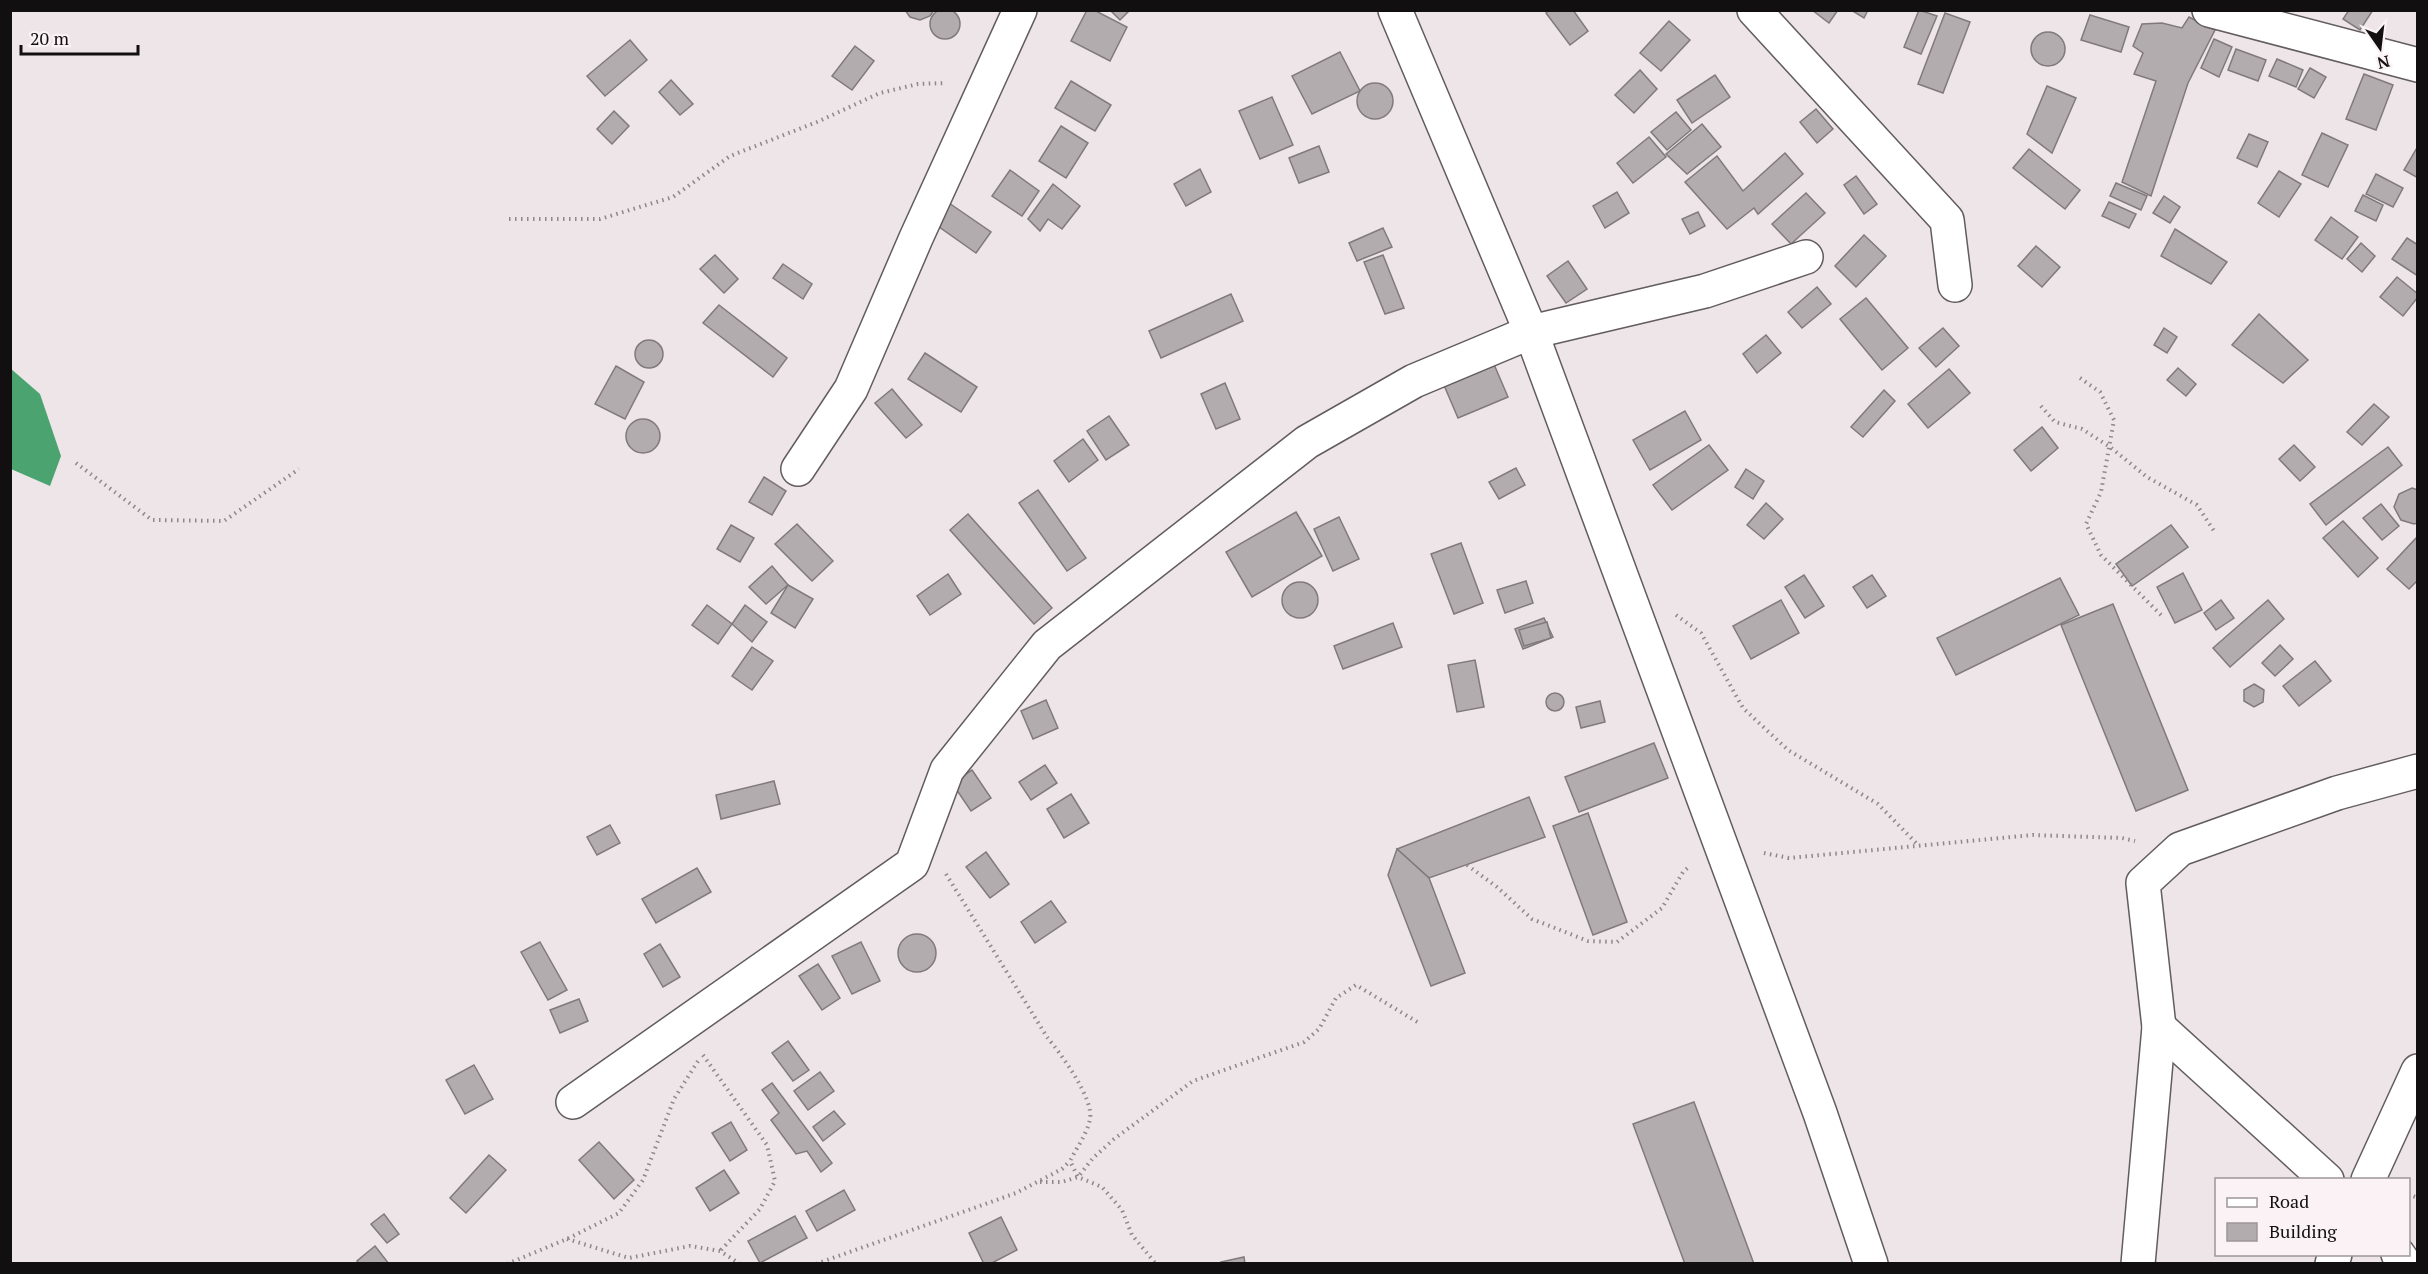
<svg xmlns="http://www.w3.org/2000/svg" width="2428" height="1274" font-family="'PT Serif',serif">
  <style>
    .water { fill: #4ba470 }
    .building { fill: #b3acae; stroke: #817a7c; stroke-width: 1.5 }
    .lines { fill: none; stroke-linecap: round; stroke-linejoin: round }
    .street-casing { stroke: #625c5d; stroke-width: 36 }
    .path { stroke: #8e8889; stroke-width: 4; stroke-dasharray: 1.5 4.5; stroke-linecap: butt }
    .street { stroke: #fff; stroke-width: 33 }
  </style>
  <rect width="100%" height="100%" fill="#ede5e7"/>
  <path class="water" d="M10,368L40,394L61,456L50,486L11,469Z"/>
  <g class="building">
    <circle cx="945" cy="24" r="15"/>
    <path d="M905,10H934L930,16L920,20L910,17Z"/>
    <path d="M1087,10H1094L1127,27L1110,61L1071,41Z"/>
    <path d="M1110,10H1130L1120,20Z"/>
    <path d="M1549,10H1573L1588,31L1570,45L1546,13Z"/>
    <path d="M1812,10H1838L1829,23Z"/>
    <path d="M1851,10H1868L1864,18Z"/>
    <path d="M1919,10L1937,16L1921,54L1904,47Z"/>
    <path d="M2349,10H2373L2360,30L2343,19Z"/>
    <path d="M1945,13L1970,22L1943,93L1918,84Z"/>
    <path d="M2090,15L2129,27L2121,52L2081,40Z"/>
    <path d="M2189,17L2215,30L2188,83L2151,196L2122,182L2156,81L2134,74L2143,53L2133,46L2142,24L2162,23L2182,28Z"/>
    <path d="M1669,21L1690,40L1661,71L1640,53Z"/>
    <circle cx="2048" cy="49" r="17"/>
    <path d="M2214,39L2232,47L2219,77L2201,68Z"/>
    <path d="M630,40L647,60L605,96L587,76Z"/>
    <path d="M855,46L874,61L852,90L832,76Z"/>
    <path d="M2236,49L2266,60L2258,81L2228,70Z"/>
    <path d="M1340,52L1360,91L1312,114L1292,76Z"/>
    <path d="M2277,59L2303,70L2296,87L2269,76Z"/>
    <path d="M2310,68L2326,77L2314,98L2298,89Z"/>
    <path d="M1640,70L1657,89L1634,113L1615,95Z"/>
    <path d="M2364,74L2393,85L2376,130L2346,119Z"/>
    <path d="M1715,75L1730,97L1692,123L1677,100Z"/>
    <path d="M671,80L693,104L680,115L659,92Z"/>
    <path d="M1071,81L1111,105L1095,131L1055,108Z"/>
    <circle cx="1375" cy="101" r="18"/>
    <path d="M2047,86L2076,98L2052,153L2027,134Z"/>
    <path d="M1272,97L1293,145L1260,159L1239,111Z"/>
    <path d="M1816,109L1833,129L1817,143L1800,122Z"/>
    <path d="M614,111L629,126L612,144L597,129Z"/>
    <path d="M1676,112L1691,130L1667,150L1651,132Z"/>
    <path d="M1702,124L1721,147L1687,174L1666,154Z"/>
    <path d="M1061,126L1088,143L1066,178L1039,161Z"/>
    <path d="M2322,133L2348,145L2328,187L2302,175Z"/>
    <path d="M2249,134L2268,142L2257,167L2237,158Z"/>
    <path d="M1649,137L1666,157L1633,183L1617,163Z"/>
    <path d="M1319,146L1329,172L1299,183L1289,158Z"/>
    <path d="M2418,146V178L2404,170Z"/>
    <path d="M2029,149L2080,190L2065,209L2013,168Z"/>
    <path d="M1785,153L1803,174L1758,214L1754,208L1727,229L1685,182L1717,156L1743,191Z"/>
    <path d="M1200,169L1211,192L1186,206L1174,184Z"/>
    <path d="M1010,170L1039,191L1022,216L992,196Z"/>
    <path d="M2279,171L2301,184L2279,217L2258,203Z"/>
    <path d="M2376,174L2403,188L2393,207L2366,194Z"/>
    <path d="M1856,176L1877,204L1864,214L1844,185Z"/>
    <path d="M2116,183L2147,196L2141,210L2110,196Z"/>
    <path d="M1053,184L1080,206L1062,229L1048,219L1040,231L1028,219Z"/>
    <path d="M1617,192L1629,213L1605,228L1593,206Z"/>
    <path d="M1806,193L1825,213L1791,244L1772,224Z"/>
    <path d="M2363,195L2383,205L2376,221L2355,211Z"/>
    <path d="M2164,196L2180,207L2170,223L2153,213Z"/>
    <path d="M2109,202L2136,214L2129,228L2102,216Z"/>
    <path d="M949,203L991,232L976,253L935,224Z"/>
    <path d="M1698,212L1705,226L1690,234L1682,219Z"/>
    <path d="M2331,217L2358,237L2342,259L2315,240Z"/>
    <path d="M1383,228L1392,247L1357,261L1349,243Z"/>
    <path d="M2175,229L2227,262L2211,284L2161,256Z"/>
    <path d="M1864,235L1886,256L1856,287L1835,266Z"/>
    <path d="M2407,238L2418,245V276L2392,259Z"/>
    <path d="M2361,243L2375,256L2362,272L2347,259Z"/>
    <path d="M2036,246L2060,267L2042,287L2018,266Z"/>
    <path d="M715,255L738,279L724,293L700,269Z"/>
    <path d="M1383,255L1404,308L1385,314L1364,262Z"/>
    <path d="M1568,261L1587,289L1566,303L1547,276Z"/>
    <path d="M783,264L812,284L803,299L773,278Z"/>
    <path d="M2397,277L2418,294V297L2403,316L2380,297Z"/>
    <path d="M1817,287L1831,304L1802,328L1788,312Z"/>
    <path d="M1231,294L1243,321L1161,358L1149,331Z"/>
    <path d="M1866,298L1908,348L1882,370L1840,319Z"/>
    <path d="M719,305L787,358L773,377L703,323Z"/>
    <path d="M2259,314L2308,360L2283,383L2232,345Z"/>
    <path d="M1943,328L1959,346L1936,367L1919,348Z"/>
    <path d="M2164,328L2177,337L2167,353L2154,345Z"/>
    <path d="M1766,335L1781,353L1757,373L1743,354Z"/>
    <circle cx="649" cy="354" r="14"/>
    <path d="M925,353L977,387L961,412L908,379Z"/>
    <path d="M1493,362L1508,397L1458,418L1443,383Z"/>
    <path d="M616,366L644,382L625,419L595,404Z"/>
    <path d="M2178,368L2196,384L2186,396L2167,380Z"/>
    <path d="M1949,369L1970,393L1928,428L1908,404Z"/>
    <path d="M1225,383L1240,419L1216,429L1201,394Z"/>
    <path d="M892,389L922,425L906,438L875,403Z"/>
    <path d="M1884,390L1895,401L1863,437L1851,427Z"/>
    <path d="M2374,404L2389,417L2362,445L2347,432Z"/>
    <path d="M1685,411L1701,440L1650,470L1633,440Z"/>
    <path d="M1109,416L1129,445L1106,460L1087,431Z"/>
    <circle cx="643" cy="436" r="17"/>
    <path d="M2042,427L2058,448L2031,471L2014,450Z"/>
    <path d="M1083,439L1098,460L1069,482L1054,461Z"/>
    <path d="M1709,445L1728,470L1672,510L1653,485Z"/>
    <path d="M2294,445L2315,467L2300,481L2279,459Z"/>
    <path d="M2388,447L2402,465L2326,525L2310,504Z"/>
    <path d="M1516,468L1525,485L1499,499L1489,482Z"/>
    <path d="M1746,469L1764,481L1753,499L1735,487Z"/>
    <path d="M764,477L786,491L772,515L749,502Z"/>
    <path d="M2412,488L2418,490V523L2414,524L2401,520L2394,507L2399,494Z"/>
    <path d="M1038,490L1086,558L1067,571L1019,503Z"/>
    <path d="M1766,503L1783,519L1764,539L1747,525Z"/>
    <path d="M2381,504L2399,526L2382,540L2363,518Z"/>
    <path d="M1296,512L1322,556L1252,597L1226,552Z"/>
    <path d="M968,514L1052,608L1034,624L950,530Z"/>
    <path d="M1339,517L1359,559L1333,571L1314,529Z"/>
    <path d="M2343,521L2378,558L2358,577L2323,538Z"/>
    <path d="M797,524L833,561L812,581L775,544Z"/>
    <path d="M731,525L754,538L740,562L717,549Z"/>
    <path d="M2171,525L2188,547L2132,586L2116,564Z"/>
    <path d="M2418,536V580L2409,589L2387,569Z"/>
    <path d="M1461,543L1483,603L1454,614L1431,554Z"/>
    <path d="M772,566L788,585L766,604L749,587Z"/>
    <path d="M2183,573L2202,610L2175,623L2157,587Z"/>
    <path d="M948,574L961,594L930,615L917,596Z"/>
    <path d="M1804,575L1824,606L1805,618L1785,587Z"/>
    <path d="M1872,575L1886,596L1867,608L1853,587Z"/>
    <path d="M2060,578L2079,615L1956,675L1937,638Z"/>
    <path d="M1526,581L1533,603L1505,613L1497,590Z"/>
    <circle cx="1300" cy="600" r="18"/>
    <path d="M788,585L813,599L795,628L771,613Z"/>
    <path d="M1781,600L1799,633L1751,659L1733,626Z"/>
    <path d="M2221,600L2234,618L2216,630L2204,613Z"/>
    <path d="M2268,600L2284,619L2230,667L2213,648Z"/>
    <path d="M2113,604L2188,790L2136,811L2061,625Z"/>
    <path d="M707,605L732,624L718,644L692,625Z"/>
    <path d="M745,605L767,622L752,642L732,624Z"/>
    <path d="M1544,618L1553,637L1523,649L1515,629Z"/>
    <path d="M1547,622L1551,638L1524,646L1519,630Z"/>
    <path d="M1393,623L1402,647L1343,669L1334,646Z"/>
    <path d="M2280,645L2293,659L2275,676L2262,663Z"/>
    <path d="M752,647L773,661L752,690L732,676Z"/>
    <path d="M1475,660L1484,707L1457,712L1448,665Z"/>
    <path d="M2315,661L2331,681L2299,706L2283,686Z"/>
    <path d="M2254,684L2264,690L2263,702L2254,707L2244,701V690Z"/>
    <circle cx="1555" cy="702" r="9"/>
    <path d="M1046,700L1058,728L1033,739L1021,711Z"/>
    <path d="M1600,701L1605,722L1581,728L1576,707Z"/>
    <path d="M1654,743L1668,778L1579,812L1565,777Z"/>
    <path d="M1045,765L1057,783L1031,800L1019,782Z"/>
    <path d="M972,770L991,798L971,811L952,783Z"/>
    <path d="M774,781L780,804L721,819L716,795Z"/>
    <path d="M1071,794L1089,823L1064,838L1047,809Z"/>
    <path d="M1529,797L1545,837L1429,878L1397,849Z"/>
    <path d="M1588,813L1627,922L1593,935L1553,826Z"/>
    <path d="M610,825L620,843L597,855L587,837Z"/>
    <path d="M1397,849L1429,878L1465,973L1431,986L1388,875Z"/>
    <path d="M986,852L1009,884L990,898L966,867Z"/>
    <path d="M697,868L711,892L656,923L642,899Z"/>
    <path d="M1051,901L1066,922L1035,943L1021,922Z"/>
    <circle cx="917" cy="953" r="19"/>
    <path d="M540,942L567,990L548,1000L521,952Z"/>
    <path d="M861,942L880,981L852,994L832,956Z"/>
    <path d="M660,944L680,977L663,987L644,954Z"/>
    <path d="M818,964L840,998L822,1010L799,976Z"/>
    <path d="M579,999L588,1021L560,1033L550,1010Z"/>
    <path d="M788,1041L809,1070L793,1081L772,1053Z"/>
    <path d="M474,1065L493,1099L465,1114L446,1080Z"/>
    <path d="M820,1072L834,1091L808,1110L794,1091Z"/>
    <path d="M772,1083L832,1163L821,1172L807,1151L796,1154L771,1120L779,1113L762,1090Z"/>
    <path d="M1694,1102L1754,1264H1685L1633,1124Z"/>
    <path d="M834,1111L845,1124L823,1141L813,1127Z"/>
    <path d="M731,1122L747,1150L730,1161L712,1133Z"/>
    <path d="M599,1142L634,1180L614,1199L579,1160Z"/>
    <path d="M489,1155L506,1170L466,1213L450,1198Z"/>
    <path d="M724,1170L739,1193L710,1211L696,1188Z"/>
    <path d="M844,1190L855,1210L817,1231L806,1211Z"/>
    <path d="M384,1214L399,1234L387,1243L371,1224Z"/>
    <path d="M795,1216L807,1238L760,1263L748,1241Z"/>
    <path d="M1001,1217L1017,1250L990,1264H984L969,1233Z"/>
    <path d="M375,1246L389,1264H359L357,1261Z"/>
    <path d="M1244,1257L1245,1264H1222L1221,1262Z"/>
  </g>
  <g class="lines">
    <g class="street-casing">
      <g id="street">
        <path d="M1395,10L1531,332L1820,1113L1871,1264"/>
        <path d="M1754,10L1947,220L1955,285"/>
        <path d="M2209,10L2418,65"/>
        <path d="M798,469L851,389L916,238L1020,10"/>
        <path d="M2159,1027L2327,1180"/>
        <path d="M573,1102L912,864L947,770L1047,645L1307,442L1414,381L1531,332L1705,291L1806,257"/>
        <path d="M2368,1180L2418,1071"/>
        <path d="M2398,1254L2405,1264"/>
        <path d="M2138,1264L2159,1027L2143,883L2180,849L2337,793L2418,771"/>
        <path d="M2332,1264L2335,1254"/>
      </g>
    </g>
    <g class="path">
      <path d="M509,219H600L673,197L730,156L817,122L880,93L918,84L946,83"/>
      <path d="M2080,378L2100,392L2114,420L2101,492L2086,524L2101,555L2164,618"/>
      <path d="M2041,406L2055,422L2082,429L2110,447L2147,477L2197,505L2214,531"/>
      <path d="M76,463L152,520L224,521L299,469"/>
      <path d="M1676,615L1701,633L1743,708L1788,750L1878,804L1918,845"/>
      <path d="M1764,853L1789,858L2033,835L2122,838L2135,841"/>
      <path d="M1467,865L1497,887L1532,919L1588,941L1617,942L1662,908L1683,872L1690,866"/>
      <path d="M946,874L1047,1037C1060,1053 1094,1098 1090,1119C1087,1134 1077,1147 1070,1161L1078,1177L1102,1187L1122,1210L1132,1235L1156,1264"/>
      <path d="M703,1055L767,1145L775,1181L760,1209L720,1251"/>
      <path d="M1040,1182H1062L1078,1177L1093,1158L1114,1139L1193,1081L1304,1042L1319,1029L1336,998L1356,985L1419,1023"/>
      <path d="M2408,1194L2418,1198"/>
      <path d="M567,1239L629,1258L690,1246L720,1251L740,1264"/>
      <path d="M507,1264L567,1239L619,1213L643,1180L674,1099L698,1061"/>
      <path d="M816,1264L1016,1193L1062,1169L1070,1161"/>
    </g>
    <use href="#street" class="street"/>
  </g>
  <rect width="2428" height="1274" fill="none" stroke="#120f10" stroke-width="24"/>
  <rect x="2215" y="1178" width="195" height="78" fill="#faf2f4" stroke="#9d9799" stroke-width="1.5"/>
  <rect x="2227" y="1198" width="30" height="9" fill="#ffffff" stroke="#9d9799" stroke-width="1.5"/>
  <text x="2269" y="1208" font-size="18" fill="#120f10">Road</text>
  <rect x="2227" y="1223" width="30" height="18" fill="#b3acae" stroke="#9d9799" stroke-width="1.5"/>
  <text x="2269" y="1238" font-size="18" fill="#120f10">Building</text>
  <g transform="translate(2380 48) rotate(166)" stroke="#faf2f4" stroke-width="4.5" paint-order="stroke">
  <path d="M0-4.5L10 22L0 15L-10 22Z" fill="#120f10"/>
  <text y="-9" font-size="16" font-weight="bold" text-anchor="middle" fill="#120f10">N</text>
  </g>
  <path d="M21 45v9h117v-9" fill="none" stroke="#120f10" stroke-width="3"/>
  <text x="30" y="45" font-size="18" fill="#120f10" stroke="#faf2f4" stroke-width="4.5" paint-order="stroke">20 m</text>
</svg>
